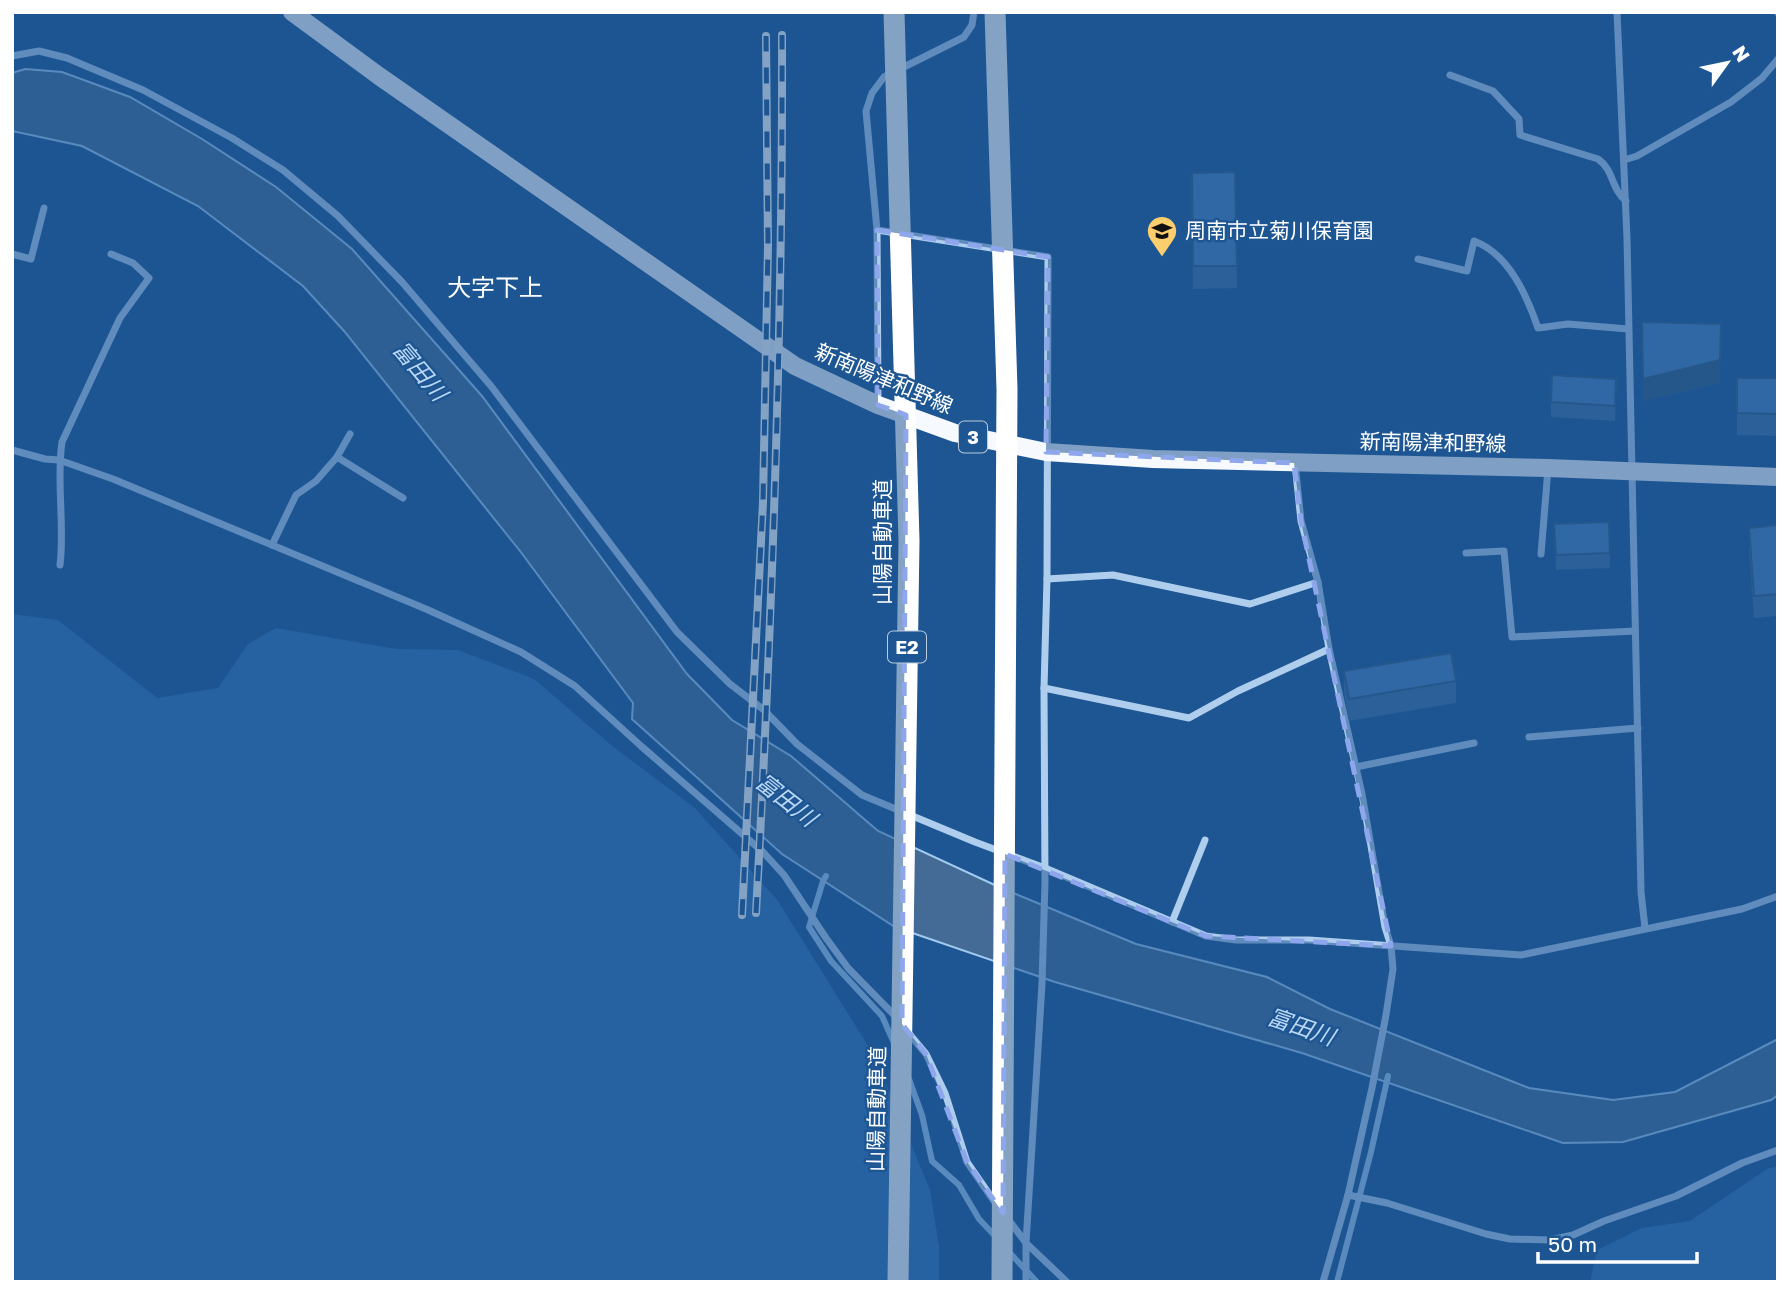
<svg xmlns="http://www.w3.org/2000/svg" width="1790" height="1294" font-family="'Golos Text','Noto Sans JP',sans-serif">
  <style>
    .green { fill: #3170b1 }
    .water { fill: #436b96; stroke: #a2caf0; stroke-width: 2 }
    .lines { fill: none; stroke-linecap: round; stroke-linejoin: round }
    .stream { stroke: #a2caf0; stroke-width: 6 }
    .street { stroke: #afceee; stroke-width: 7 }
    .primary { stroke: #f6faff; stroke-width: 18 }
    .rail-casing { stroke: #fff; stroke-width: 8 }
    .rail { stroke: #1d5693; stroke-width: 5; stroke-dasharray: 16; stroke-linecap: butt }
    .highway-bridge { stroke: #fff; stroke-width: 21 }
    .wall { fill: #3c6da0 }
    .shaded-wall { fill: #315982 }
    .building { fill: #467fba; stroke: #315982; stroke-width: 2 }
    .marked { fill: none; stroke: #8ea6ec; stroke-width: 5; stroke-dasharray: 14 9; stroke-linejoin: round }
    .labels { text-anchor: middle; stroke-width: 5; stroke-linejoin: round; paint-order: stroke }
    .shield { fill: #1d5693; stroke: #bbccdf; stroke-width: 2 }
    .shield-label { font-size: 19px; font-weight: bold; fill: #fff }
    .poi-label { font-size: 21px; fill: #fff; stroke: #1d5693; text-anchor: start }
    .street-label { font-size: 21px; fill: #fff; stroke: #1d5693 }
    .water-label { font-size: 23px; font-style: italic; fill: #bbd8f5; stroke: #1d5693 }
    .quarter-label { font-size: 24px; fill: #fff; stroke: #1d5693 }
  </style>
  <rect width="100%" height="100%" fill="#1d5693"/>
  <g class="green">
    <path d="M12,614L58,620L157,698L218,688L248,644L276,628L396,649L458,650L534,679L611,745L695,808L778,901L875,1057L930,1190L939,1247V1282H12Z"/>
    <path d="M1778,1166V1282H1590L1597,1250L1642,1228L1690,1221L1767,1169Z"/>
  </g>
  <path class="water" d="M25,69L62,72L130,97L202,139L276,187L352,249L482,396L687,674L732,720L791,756L878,831L999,887L1136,944L1267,977L1330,1009L1529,1088L1613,1100L1675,1092L1778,1039V1095L1771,1100L1623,1142L1563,1143L1302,1053L1055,982L895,927L782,854L632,719L633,703L520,551L344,331L303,286L198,206L82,146L12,131V73Z"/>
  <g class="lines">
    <g class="stream">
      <path d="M826,876L823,881L809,927L831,961L882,1016L894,1043"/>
      <path d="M909,1079L922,1115L932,1161L959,1185L979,1219L998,1239"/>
      <path d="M1007,1250L1037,1282"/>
      <path d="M1337,1282L1371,1152L1388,1076"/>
    </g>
    <g class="street">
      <path d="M974,12L972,25L964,37L884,77L872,93L866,111L877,230L1048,257L1047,579L1044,688L1045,882L1042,984L1026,1243V1282"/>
      <path d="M1617,12L1627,238L1641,892L1645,928"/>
      <path d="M1777,12L1778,13"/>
      <path d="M12,56L39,51L67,58L143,90L232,138L283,170L338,216L402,282L491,386L677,632L730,684L764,710L797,744L862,795L975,842L1045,868L1206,936L1236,940H1309L1521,955L1742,909L1778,896"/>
      <path d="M1450,75L1493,91L1519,119L1520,135L1598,159C1614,170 1611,189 1626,201"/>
      <path d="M1624,160L1637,156L1731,102L1762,78L1778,59"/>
      <path d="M877,230L878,404"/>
      <path d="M12,254L31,259L44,208"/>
      <path d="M1418,259L1467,271L1474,241C1509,254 1527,296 1538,328L1568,324L1628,329"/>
      <path d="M350,434L337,457L403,498"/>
      <path d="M12,450L45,459L59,460L113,479L426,609L521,652L575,686L641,746L763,852L784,875L826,938L848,968L897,1018"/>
      <path d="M1295,463L1301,521L1318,582L1329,649L1362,794L1385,927L1391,946L1393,969L1386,1015L1372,1088L1348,1195L1323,1282"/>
      <path d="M272,545L296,495L316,481L337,457"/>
      <path d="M1466,553L1504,551L1512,637L1635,631"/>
      <path d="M1541,554L1548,469"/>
      <path d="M60,565C65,524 56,483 62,442L120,318L149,278L133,263L111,254"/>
      <path d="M1047,579L1113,575L1250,604L1318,582"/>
      <path d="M1044,688L1189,718L1238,691L1329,649"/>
      <path d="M1529,737L1638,728"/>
      <path d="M1356,767L1474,743"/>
      <path d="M1172,922L1205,840"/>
      <path d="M906,1030L926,1054L945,1093L967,1162L996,1204"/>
      <path d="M1348,1195L1387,1203L1486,1234L1510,1239L1550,1240L1573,1235L1604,1221L1676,1196L1742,1163L1778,1150"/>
      <path d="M1008,1219L1026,1243L1067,1282"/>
    </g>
    <path class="primary" d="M292,12L379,76L795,366L878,405L955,433L1046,452L1153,459L1548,468L1778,477"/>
    <g class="rail-casing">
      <g id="rail">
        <path d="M756,913C772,621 783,328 782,35"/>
        <path d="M742,915L763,502L768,246L766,36"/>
      </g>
    </g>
    <use href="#rail" class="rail"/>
    <g class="highway-bridge">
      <path d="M894,12L909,541L898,1282"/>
      <path d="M995,12L1007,389L1002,1282"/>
    </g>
  </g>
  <g class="wall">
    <path d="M1235,172L1237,288L1193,289L1192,173Z"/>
    <path d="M1737,378H1778V436L1737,435Z"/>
    <path d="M1616,394L1615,421L1551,417V402Z"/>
    <path d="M1554,524L1610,553V568L1556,570Z"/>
    <path d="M1778,525V616L1754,618L1749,550V528Z"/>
    <path d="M1344,671L1456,681V703L1349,721L1344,693Z"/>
  </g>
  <path class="shaded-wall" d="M1721,324L1720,383L1643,401V379Z"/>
  <g class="building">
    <path d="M1235,172L1237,266H1193L1192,173Z"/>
    <path d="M1642,322L1721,324L1720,360L1643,379Z"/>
    <path d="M1552,375L1616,379L1615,406L1551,402Z"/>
    <path d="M1737,378H1778V414L1737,413Z"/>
    <path d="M1609,522L1610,553L1556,555L1554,524Z"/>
    <path d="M1778,525V594L1754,596L1749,528Z"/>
    <path d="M1451,653L1456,681L1349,699L1344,671Z"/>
  </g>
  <path d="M0 0H1790V1294H0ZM877,230L1048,257L1046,452L1294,463L1301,521L1391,946L1206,936L1005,854L1003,1213L967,1162L926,1054L902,1024L906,415L878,405Z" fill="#1d5693" fill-opacity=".55" fill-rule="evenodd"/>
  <path class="marked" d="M877,230L1048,257L1046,452L1294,463L1301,521L1391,946L1206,936L1005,854L1003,1213L967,1162L926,1054L902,1024L906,415L878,405Z"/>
  <defs>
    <g id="school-pin" transform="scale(1.575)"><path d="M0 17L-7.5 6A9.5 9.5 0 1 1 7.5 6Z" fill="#fdce6e" stroke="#1d5693"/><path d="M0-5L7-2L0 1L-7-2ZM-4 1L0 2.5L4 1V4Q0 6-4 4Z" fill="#111"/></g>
  </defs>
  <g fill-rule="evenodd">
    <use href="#school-pin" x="1162" y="231"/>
  </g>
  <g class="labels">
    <g class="shield">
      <rect x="959" y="421.5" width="28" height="31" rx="5"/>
      <rect x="888" y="631.5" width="38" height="31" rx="5"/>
    </g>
    <g class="shield-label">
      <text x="973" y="444">3</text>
      <text x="907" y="654">E2</text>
    </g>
    <g class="poi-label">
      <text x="1185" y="238">周南市立菊川保育園</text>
    </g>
    <g class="street-label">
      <text transform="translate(884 379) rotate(23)" y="7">新南陽津和野線</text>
      <text transform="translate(1433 443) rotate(1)" y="7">新南陽津和野線</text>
      <text transform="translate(883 542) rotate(-90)" y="7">山陽自動車道</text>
      <text transform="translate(877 1109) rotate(-89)" y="7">山陽自動車道</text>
    </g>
    <g class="water-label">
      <text transform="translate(420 371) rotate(50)" y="8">富田川</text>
      <text transform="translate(786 800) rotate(38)" y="8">富田川</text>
      <text transform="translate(1301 1027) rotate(19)" y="8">富田川</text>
    </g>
    <g class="quarter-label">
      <text x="495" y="296">大字下上</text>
    </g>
  </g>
  <rect width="1790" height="1294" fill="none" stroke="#ffffff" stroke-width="28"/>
  <g transform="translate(1727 63) rotate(57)" stroke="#1d5693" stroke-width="5" paint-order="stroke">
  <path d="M0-5L12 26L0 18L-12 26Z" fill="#ffffff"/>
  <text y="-10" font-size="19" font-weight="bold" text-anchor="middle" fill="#ffffff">N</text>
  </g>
  <path d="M1538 1252v10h159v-10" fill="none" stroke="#ffffff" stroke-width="3.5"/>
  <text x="1548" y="1252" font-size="21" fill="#ffffff" stroke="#1d5693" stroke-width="5" paint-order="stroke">50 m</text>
</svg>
